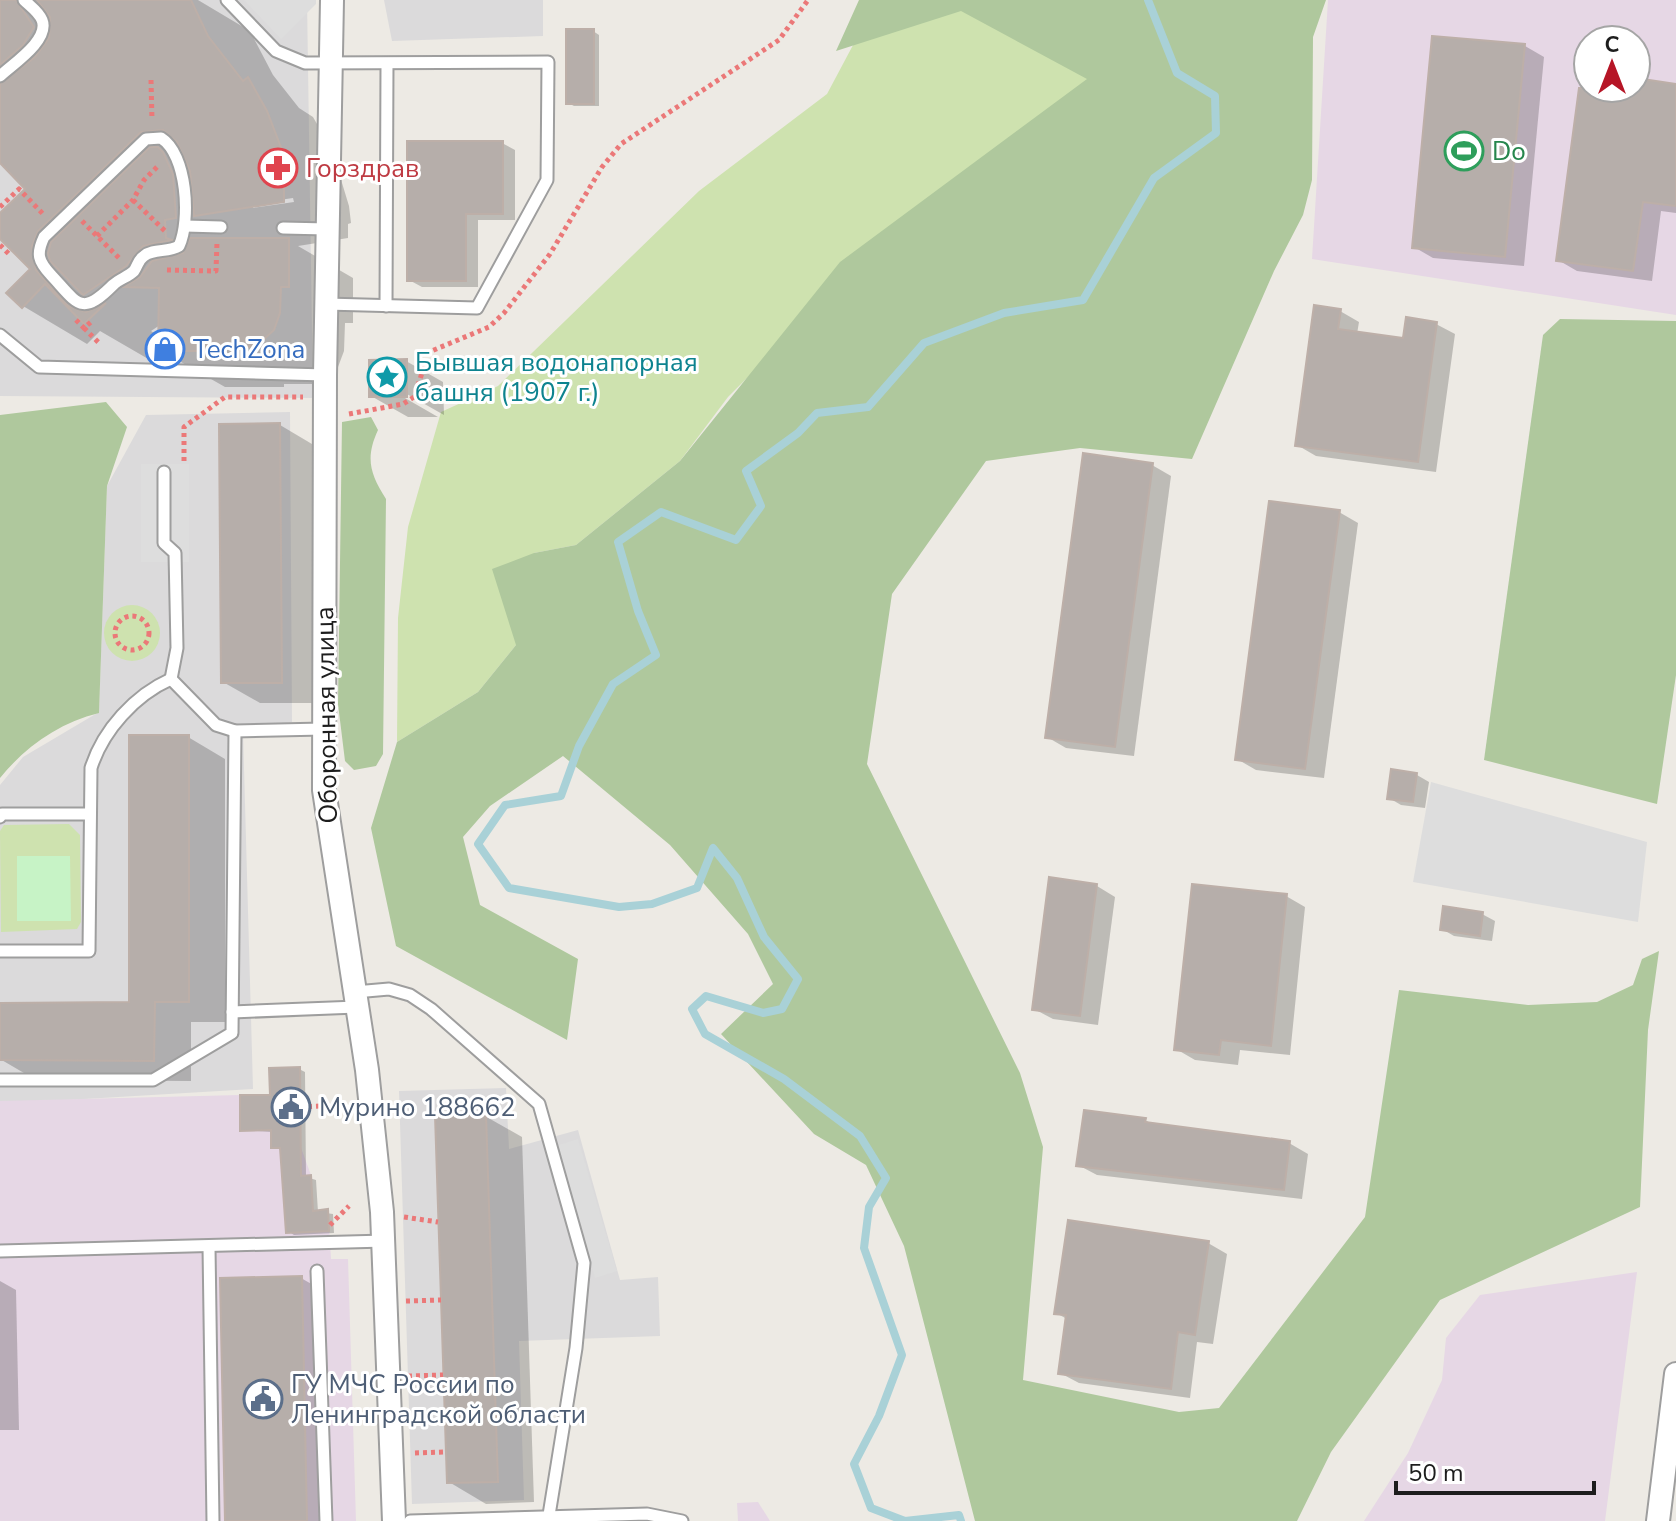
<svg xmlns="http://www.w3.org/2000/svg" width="1676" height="1521" font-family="'Nunito Sans',sans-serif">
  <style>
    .residential { fill: #dbdadb }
    .industrial { fill: #e6d7e5; fill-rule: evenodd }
    .grass { fill: #cee2af }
    .forest { fill: #afc89d }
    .park { fill: #c7f3c6 }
    .parking { fill: #ddd }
    .shadow { fill: #0003; fill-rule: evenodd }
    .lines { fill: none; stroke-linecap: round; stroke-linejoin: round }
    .stream { stroke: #a9d1d7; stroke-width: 8 }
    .building { fill: #b6aeaa; stroke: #bdafa8; stroke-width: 2 }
    .lane-casing { stroke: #9e9e9e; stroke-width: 15 }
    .street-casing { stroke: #9e9e9e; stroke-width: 26 }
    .path { stroke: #eb7878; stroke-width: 5; stroke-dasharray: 4 4; stroke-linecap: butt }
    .lane { stroke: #fff; stroke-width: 11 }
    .street { stroke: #fff; stroke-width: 22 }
    .labels { text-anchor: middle; stroke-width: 6; stroke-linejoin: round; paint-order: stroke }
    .leisure-label { font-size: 26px; fill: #27864d; stroke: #fff; text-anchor: start }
    .health-label { font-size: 26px; fill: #be3a42; stroke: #fff; text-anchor: start }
    .shop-label { font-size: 26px; fill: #366cbe; stroke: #fff; text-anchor: start }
    .culture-label { font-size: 26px; fill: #0d838f; stroke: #fff; text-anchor: start }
    .street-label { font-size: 26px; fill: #1d1d1d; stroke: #fff }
    .service-label { font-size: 26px; fill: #4e5e75; stroke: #fff; text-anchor: start }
  </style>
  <rect width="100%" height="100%" fill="#edeae4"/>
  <g class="residential">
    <path d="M0,0H307L313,398L0,396Z"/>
    <path d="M384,0H543V36L392,41Z"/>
    <path d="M290,412L292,722L243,732L253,1089L0,1104V785L23,757L99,712L107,486L146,415Z"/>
    <path d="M506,1088L509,1149L578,1130L620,1280L658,1277L660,1336L519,1341L524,1500L412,1504L399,1091Z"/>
  </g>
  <g class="industrial">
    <path d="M1328,0H1676V315L1312,259ZM1588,40H1636V88H1588Z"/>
    <path d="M240,1095V1131L271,1130V1148H301L311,1175L313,1210L328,1209L331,1259H348L356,1521H0V1101Z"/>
    <path d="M1637,1272L1605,1521H1364L1408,1453L1442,1380L1446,1338L1480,1295Z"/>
    <path d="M758,1502L770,1521H738L737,1503Z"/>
  </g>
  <g class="grass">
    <path d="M877,0H1123L1127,100L842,283L728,397L680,461L576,545L534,553L516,645L478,692L397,742L398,618L408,527L441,412L498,386L699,191L827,94Z"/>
    <circle cx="132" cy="633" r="28"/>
    <path d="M69,824L80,835L81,922L77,929L1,932L0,831L4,825Z"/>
  </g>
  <g class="forest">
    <path d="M859,0H1326L1313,37L1312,180L1303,215L1274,271L1192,459L1080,448L986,461L892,594L867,764L1020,1073L1043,1147L1023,1380L1179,1412L1219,1408L1365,1217L1399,990L1528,1005L1597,1002L1633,985L1642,959L1659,951L1648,1030L1640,1207L1440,1300L1331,1452L1297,1521H975L904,1246L866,1165L814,1134L721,1034L773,984L748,934L670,845L563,756L490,806L463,837L480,905L578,959L567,1040L396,946L371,828L397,742L478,692L516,645L492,569L534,553L576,545L680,461L840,262L1087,79L961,11L836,51Z"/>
    <path d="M1560,319L1676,321V675L1657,804L1484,760L1543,335Z"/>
    <path d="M106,402L127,427L107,486L99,713C59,723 26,746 0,778V415Z"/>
    <path d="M371,417L378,430C365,458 370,474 386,499L383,754L376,766L354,770L345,761L338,704L342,422Z"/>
  </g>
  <path class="park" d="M17,856H70L71,921H17Z"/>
  <g class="parking">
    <path d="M244,0H316V4L281,39Z"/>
    <rect x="141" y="464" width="48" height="98"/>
    <path d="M1431,782L1647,842L1638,922L1413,882Z"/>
    <path d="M578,1139L617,1271L595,1278L556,1146Z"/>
  </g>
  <g class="shadow">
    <path d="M0,0H198L250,31L273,75L299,108L313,117L332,150L349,206L351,223L348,224V238L298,246L353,278V323H345L344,351L338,367L327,378L312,384H284V387H225L160,350L150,360L100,331L87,344L23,306L33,269L0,236V216L28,189L0,161ZM293,198L294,202L253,208V204ZM160,325V337L151,331Z"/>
    <path d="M593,31L599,35V106H574L568,103Z"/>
    <path d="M1525,46L1544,57L1524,266L1433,258L1414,247Z"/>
    <path d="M1583,74H1588V88H1636V81L1676,86V213L1661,211L1652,281L1577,271L1558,260Z"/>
    <path d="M502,143L515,150V220H478V287H422L409,280Z"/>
    <path d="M1340,311L1359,322L1357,334L1404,340L1436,324L1455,334L1436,472L1316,456L1297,445Z"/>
    <path d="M406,361L443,382L444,415L405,393V398L438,417H408L371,396Z"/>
    <path d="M280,425L317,447L318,703H260L223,682Z"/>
    <path d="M1152,465L1171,476L1134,756L1066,748L1047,737Z"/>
    <path d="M1339,512L1358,523L1324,778L1256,770L1237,759Z"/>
    <path d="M188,737L225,759V1022H191V1081L36,1080L0,1059V1005L131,1004Z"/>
    <path d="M1417,775L1429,782L1425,808L1401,805L1389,798Z"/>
    <path d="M1097,886L1115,897L1098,1025L1053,1019L1034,1009Z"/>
    <path d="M1286,896L1305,907L1290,1055L1240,1050L1238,1065L1195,1060L1176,1049Z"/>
    <path d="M1482,914L1495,921L1492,941L1454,936L1442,929Z"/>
    <path d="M299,1069L305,1072L306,1177L316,1180L318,1212L333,1214L334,1233L294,1235L288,1231L282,1150L273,1147V1132L242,1130Z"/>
    <path d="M485,1116L522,1137L534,1502L486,1504L449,1482Z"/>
    <path d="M1145,1120L1156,1126L1289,1143L1308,1154L1302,1199L1097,1175L1078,1165Z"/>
    <path d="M1208,1243L1227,1254L1213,1344L1197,1342L1190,1398L1079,1383L1060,1373L1067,1319L1056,1313Z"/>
    <path d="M301,1278L320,1289L325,1521H227Z"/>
    <path d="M0,1281L16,1290L19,1430H0Z"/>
  </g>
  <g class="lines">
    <path class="stream" d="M961,1521L959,1515L905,1521L871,1508L854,1464L879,1416L902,1355L864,1248L869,1207L886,1178L860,1136L784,1079L705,1034L692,1009L706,996L763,1013L782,1009L798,979L764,937L737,878L713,848L697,888L652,904L619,907L509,888L478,844L505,805L561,796L579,746L613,684L656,655L638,611L618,542L661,512L736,540L761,506L746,471L798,433L817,413L868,407L924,343L1004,313L1083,300L1154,178L1216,133L1215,96L1177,73L1148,0"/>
  </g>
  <g class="building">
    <path d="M0,0H16L34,27L23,45L0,65Z"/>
    <path d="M37,0H191L208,36L243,81L248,77L267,111L282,150L287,186L284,187V202L194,216L190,171L177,142L163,130L141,132L38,231L32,246L36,270L68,306L86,312L106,303L84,324L45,284L22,308L6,293L30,269L0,239V213L25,189L0,163V84L35,57L49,38L50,17Z"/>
    <rect x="566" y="29" width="28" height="75"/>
    <path d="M1432,36L1525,44L1505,257L1412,248Z"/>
    <path d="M1636,78L1676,84V206L1643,202L1633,271L1556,261L1579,88H1636Z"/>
    <path d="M407,141H503V214H466V281H407Z"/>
    <path d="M150,147H158L163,152L173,174L176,218L165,220L166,238L172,240L143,246L126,266L83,295L50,261L48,253L51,242Z"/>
    <path d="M190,238H289V287H281L280,313L274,330L261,342L246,348H220V351H158L159,288L124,287L140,277L152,261L183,253Z"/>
    <path d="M1314,305L1341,309L1338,329L1403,338L1406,317L1437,322L1418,462L1295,446Z"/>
    <path d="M407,359V397H369V360Z"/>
    <path d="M280,423L282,683H221L219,424Z"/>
    <path d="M1083,453L1153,463L1115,747L1045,738Z"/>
    <path d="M1269,501L1340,510L1305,769L1235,760Z"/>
    <path d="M129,735H189V1002H155L154,1061L0,1060V1003L129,1002Z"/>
    <path d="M1391,769L1417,773L1413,802L1387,799Z"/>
    <path d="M1049,877L1097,884L1080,1016L1032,1010Z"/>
    <path d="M1192,884L1287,894L1271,1046L1221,1040L1219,1055L1174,1050Z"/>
    <path d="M1443,906L1483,912L1480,936L1440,930Z"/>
    <path d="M300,1067L301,1176L311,1175L313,1211L328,1209L329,1231L286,1233L280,1148H271V1130L240,1131V1095H270L269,1068Z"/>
    <path d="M1084,1110L1146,1118L1145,1122L1290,1141L1284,1190L1076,1166Z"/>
    <path d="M486,1114L498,1482L447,1483L435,1115Z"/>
    <path d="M1068,1220L1209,1241L1195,1335L1178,1332L1171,1389L1058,1374L1066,1315L1054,1314Z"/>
    <path d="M302,1276L307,1521H225L220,1278Z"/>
  </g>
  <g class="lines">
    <g class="lane-casing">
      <g id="lane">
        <path d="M227,0L276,51L305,63L548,62L547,180L477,308L326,304"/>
        <path d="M0,76C13,64 50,40 42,20C39,12 30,6 24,0"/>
        <path d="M161,138C187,154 191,220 179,246C168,253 154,248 144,256C138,260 138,265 134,271C128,277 119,279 113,285C81,317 78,304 51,275C38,261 36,254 44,237L146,139Z"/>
        <path d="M185,226L221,227"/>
        <path d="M283,228L327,229"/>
        <path d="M386,306L387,64"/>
        <path d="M0,335L39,367L325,375"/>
        <path d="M164,472V543L175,553L177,648L171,679"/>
        <path d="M171,679L216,725L235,731L323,729"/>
        <path d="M0,817L2,814H89"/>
        <path d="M0,951H89L91,768C103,730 135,695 171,679"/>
        <path d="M355,992L389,989L410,995L431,1009L539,1104L584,1263L576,1348L549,1515"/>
        <path d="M232,1012L357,1007"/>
        <path d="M0,1080H153L232,1033L235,731"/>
        <path d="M209,1247L213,1521"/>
        <path d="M0,1251L385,1241"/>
        <path d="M317,1271L326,1521"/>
        <path d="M410,1521L647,1514L682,1521"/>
      </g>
    </g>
    <g class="street-casing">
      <g id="street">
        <path d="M332,0L325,375L324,790L367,1070L382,1212L394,1521"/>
        <path d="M1658,1521L1676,1374"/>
      </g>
    </g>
    <g class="path">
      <path d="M151,80L152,120"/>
      <path d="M133,200L165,231"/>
      <path d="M0,207L19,189L44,215"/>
      <path d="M82,221L120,259"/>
      <path d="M97,236L133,200L144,180L159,165"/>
      <path d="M0,245L11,256"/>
      <path d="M167,270L216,271L217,242"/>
      <path d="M76,320L84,328L92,321"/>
      <path d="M84,328L99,343"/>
      <path d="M349,414L403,404L414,397L429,352L489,327L504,313L550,254L602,167L621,144L779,40L808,0"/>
      <path d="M184,461V427L225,397H303"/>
      <circle cx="132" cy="633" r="17"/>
      <path d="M300,1107L345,1105"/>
      <path d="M404,1217L438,1222"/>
      <path d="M330,1225L349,1206"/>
      <path d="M406,1301L441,1300"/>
      <path d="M408,1376L443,1375"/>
      <path d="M415,1453L446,1452"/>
    </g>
    <use href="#lane" class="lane"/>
    <use href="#street" class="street"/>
  </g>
  <defs>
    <g id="stadium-ring" transform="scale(2)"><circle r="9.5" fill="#fff" stroke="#2e9e5b" stroke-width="1.5"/><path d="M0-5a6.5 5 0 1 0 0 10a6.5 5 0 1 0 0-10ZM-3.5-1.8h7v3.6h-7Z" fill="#2e9e5b"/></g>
    <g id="pharmacy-ring" transform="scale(2)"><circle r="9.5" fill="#fff" stroke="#e0444e" stroke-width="1.5"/><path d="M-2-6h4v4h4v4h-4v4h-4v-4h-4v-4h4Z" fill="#e0444e"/></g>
    <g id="shop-ring" transform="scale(2)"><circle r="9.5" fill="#fff" stroke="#3f7fe0" stroke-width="1.5"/><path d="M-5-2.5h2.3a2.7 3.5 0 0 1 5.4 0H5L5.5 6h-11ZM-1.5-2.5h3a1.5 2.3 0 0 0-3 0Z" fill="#3f7fe0"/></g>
    <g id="sight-ring" transform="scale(2)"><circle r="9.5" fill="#fff" stroke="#0f9aa8" stroke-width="1.5"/><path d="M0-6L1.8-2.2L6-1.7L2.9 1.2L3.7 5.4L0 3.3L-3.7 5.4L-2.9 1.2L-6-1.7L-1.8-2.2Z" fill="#0f9aa8"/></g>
    <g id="civic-ring" transform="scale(2)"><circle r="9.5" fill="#fff" stroke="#5c6f8a" stroke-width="1.5"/><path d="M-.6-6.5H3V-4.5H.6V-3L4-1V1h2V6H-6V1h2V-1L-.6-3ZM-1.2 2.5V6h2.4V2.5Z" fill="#5c6f8a"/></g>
  </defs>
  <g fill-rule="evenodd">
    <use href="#stadium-ring" x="1464" y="151"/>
    <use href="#pharmacy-ring" x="278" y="168"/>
    <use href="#shop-ring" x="165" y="349"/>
    <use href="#sight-ring" x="387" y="377"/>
    <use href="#civic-ring" x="291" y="1107"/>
    <use href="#civic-ring" x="263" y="1399"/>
  </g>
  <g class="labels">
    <g class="leisure-label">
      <text x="1492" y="160">Do</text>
    </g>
    <g class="health-label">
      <text x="306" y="177">Горздрав</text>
    </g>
    <g class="shop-label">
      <text x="193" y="358">TechZona</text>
    </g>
    <g class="culture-label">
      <text x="415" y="371">Бывшая водонапорная<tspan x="415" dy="30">башня (1907 г.)</tspan></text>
    </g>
    <g class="street-label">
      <text transform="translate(326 715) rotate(-91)" y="9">Оборонная улица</text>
    </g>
    <g class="service-label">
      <text x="319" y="1116">Мурино 188662</text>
      <text x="291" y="1393">ГУ МЧС России по<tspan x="291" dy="30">Ленинградской области</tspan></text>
    </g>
  </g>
  <g transform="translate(1612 64)"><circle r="38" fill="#ffffff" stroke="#a5a5a5" stroke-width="2"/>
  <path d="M0-6L14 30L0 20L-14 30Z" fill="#b61526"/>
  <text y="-12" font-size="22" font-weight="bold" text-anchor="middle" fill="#1d1d1d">С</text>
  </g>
  <path d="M1396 1481v12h198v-12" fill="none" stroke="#1d1d1d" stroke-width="4"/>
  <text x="1408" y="1481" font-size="24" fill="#1d1d1d" stroke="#ffffff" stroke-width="6" paint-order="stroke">50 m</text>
</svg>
